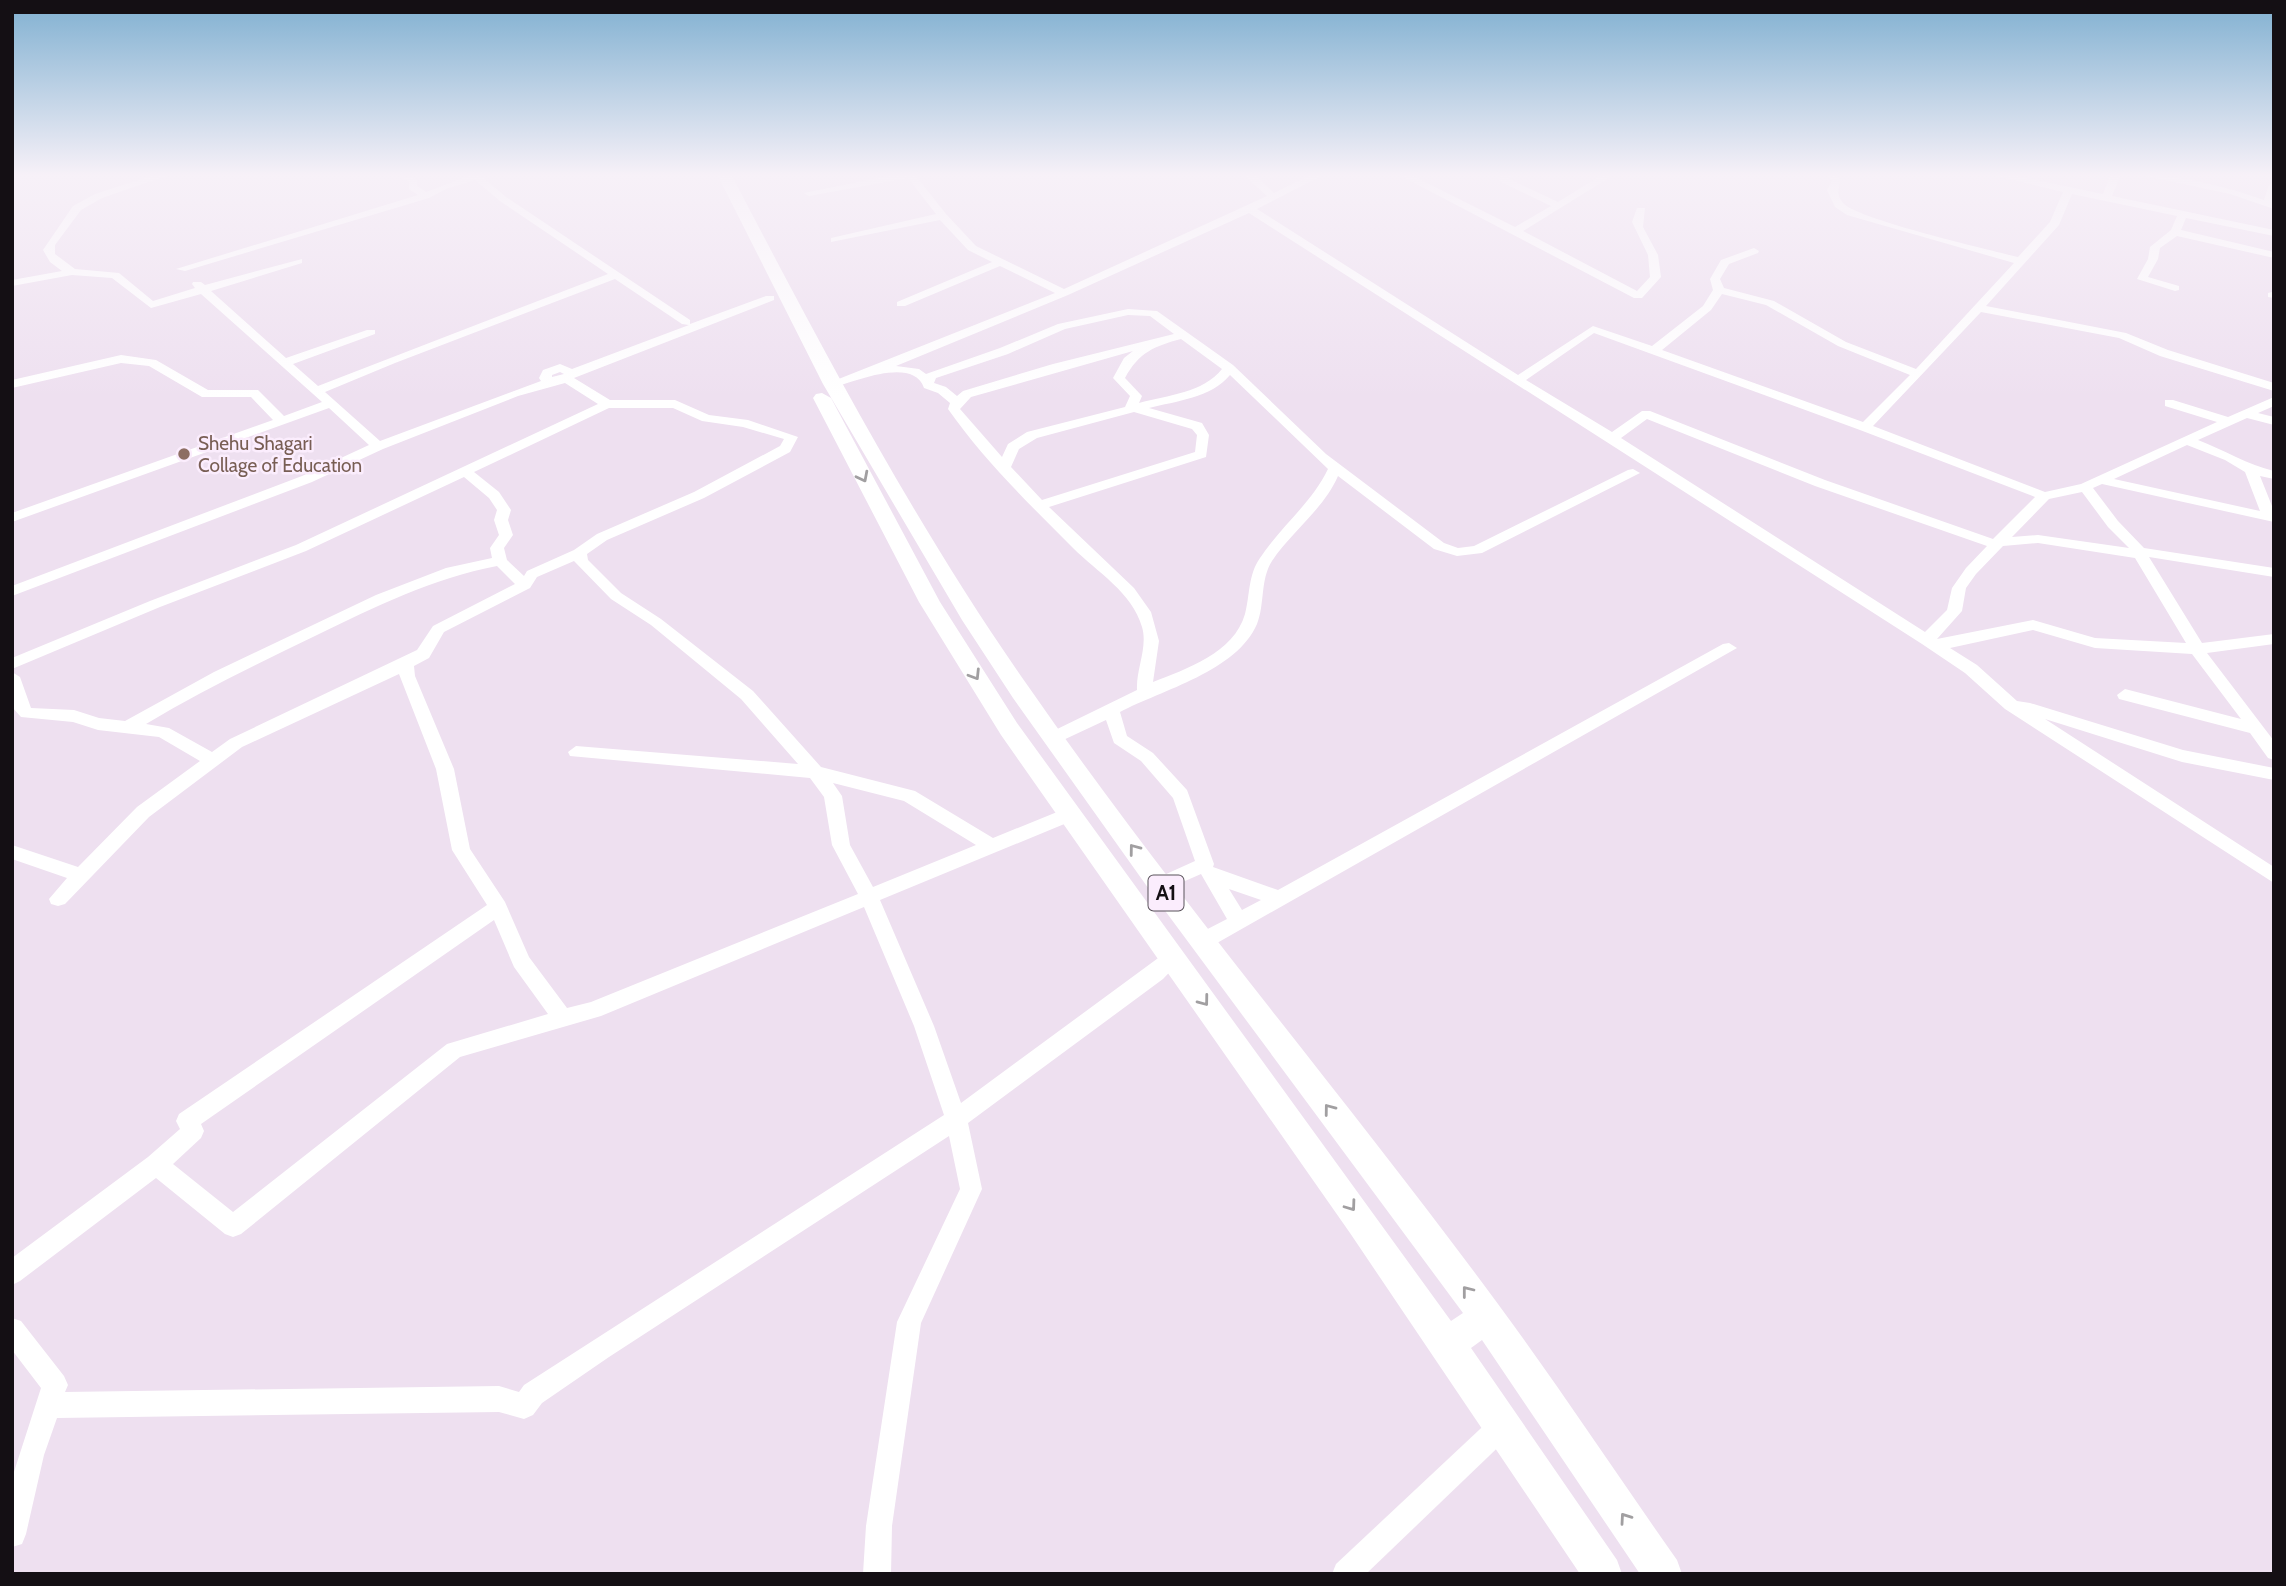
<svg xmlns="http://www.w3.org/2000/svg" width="2286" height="1586" font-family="Cabin,sans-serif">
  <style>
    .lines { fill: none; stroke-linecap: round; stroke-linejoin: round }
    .minor { fill: #fff; fill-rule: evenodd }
    .highway { fill: #fff; fill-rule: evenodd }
    .oneway { stroke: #a19fa1 }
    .education-dot { fill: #8d6e63; stroke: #fbedfd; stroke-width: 2.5 }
    .labels { text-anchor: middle; stroke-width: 5; stroke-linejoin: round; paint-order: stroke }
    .far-education-label { font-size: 19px; fill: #785e54; stroke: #fbedfd; text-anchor: start }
    .shield { fill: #fbedfd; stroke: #59525a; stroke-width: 2 }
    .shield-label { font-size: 21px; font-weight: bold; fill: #140f14 }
  </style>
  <rect width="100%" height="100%" fill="#eee0f0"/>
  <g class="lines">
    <g class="minor">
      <path d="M151,176H166L102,198L81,210L55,245V254L75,269L119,273L153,301L195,288L192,284L193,282H201L205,285L302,259V263L211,291L286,358L367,330H375V334L293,364L318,386L608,274L500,201L475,180L446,189L429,198L185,271L176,269L418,195L409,189V182L400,176L417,179V186L426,192L469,176H481L506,197L690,320V324L766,296H774V300L574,378L610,400H675L709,415L748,420L798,437L790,452L704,498L607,540L587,554L588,560L621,593L661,619L753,691L821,767L915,791L993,838L1062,810H1074L1077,815L1074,820L880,900L934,1026L961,1103L1165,953L1172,951L1179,953L1182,959L1163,979L968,1123L982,1189L921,1323L892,1526L891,1574H863L866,1526L897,1322L960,1189L949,1136L609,1357L542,1403L533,1415L524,1419L499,1412L57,1418L44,1455L26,1534L22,1544L12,1547V1478L41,1388L12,1350V1318L21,1321L64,1376L68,1385L65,1392L499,1386L519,1392L524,1385L944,1115L914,1026L864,907L601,1016L460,1057L241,1234L233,1237L225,1234L156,1178L20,1281L12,1285V1258L148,1157L180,1129L176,1121L179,1114L487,905L452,850L436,769L399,674L242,747L149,817L65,904L58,906L51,904L49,899L67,878L12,859V845L78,867L137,807L200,761L159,737L98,730L73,722L21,717L12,707V672L20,677L31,708L74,710L99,718L125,721L214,672L376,595L446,568L492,558L490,548L499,535L494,520L497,510L489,498L464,477L306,551L160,607L12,669V658L150,601L296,545L598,404L565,383L518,396L383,449L312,482L12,596V586L302,476L369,445L329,408L12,522V513L273,420L251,397H202L149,366L121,363L12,388V380L121,355L156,360L208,390H258L284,416L322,402L201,294L151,308L112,278L72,275L12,286V280L62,271L50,262L43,250L73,206L95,194ZM615,279L682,324L689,325L572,369L560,364L543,370L539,378L541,381L380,441L325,392L395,363ZM560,372L564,374L552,377V375ZM609,408H673L702,421L743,427L784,439L780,446L694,492L597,534L574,550L527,571L524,576L507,560L504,548L513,535L508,520L511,510L499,492L474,472ZM574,561L611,599L651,625L741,699L798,764L576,746L568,752L570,756L810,778L824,797L832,845L858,894L591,1002L567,1008L529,957L505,902L470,849L454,769L415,676L414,666L429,658L444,632L530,588L537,577ZM497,566L515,584L433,626L417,650L230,739L212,752L169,728L146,724C201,691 259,663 317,635C375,607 433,578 497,566ZM833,783L904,801L976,845L873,887L850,845L842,796ZM494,920L514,967L548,1014L447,1044L233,1212L173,1164L201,1138L204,1131L201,1124Z"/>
      <path d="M888,176H916L946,214L976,246L1064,289L1267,196L1245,176H1256L1274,193L1308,176H1321L1257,209L1518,375L1593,326L1652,346L1703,306L1713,290L1710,279L1721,260L1754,248L1759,251L1758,253L1729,264L1720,279L1724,288L1774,301L1846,342L1916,369L2014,263L1847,215L1835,207L1827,190L1832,181L1827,176H1837L1840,179C1840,188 1835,194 1843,203C1856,219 1990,250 2018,257L2050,222L2063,192L1997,176H2016L2103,194L2110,176H2120L2112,196L2274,230V236L2186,218L2181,230L2274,252V258L2177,236L2160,248L2158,259L2148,277L2179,286V290L2175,291L2137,279L2148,259L2150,247L2171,230L2177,216L2072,194L2059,225L1986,306L2126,333L2168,350L2274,383V391L2160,356L2119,338L1981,312L1873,426L2045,492L2081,484L2217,422L2165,406V400H2173L2228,417L2274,397V406L2258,413L2274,417V425L2247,418L2198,440C2224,450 2248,465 2274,471V479L2260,476L2274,511V522L2102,484L2093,488L2118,521L2144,548L2274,568V577L2149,557L2202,643L2274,634V644L2207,653L2274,741V760L2268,758L2250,733L2119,699L2117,695L2125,689L2241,719L2192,654L2095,648L2033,630L1950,648L1977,665L2017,701L2030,703L2183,750L2274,768V780L2182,762L2045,719L2274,867V883L2005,709L1965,673L1922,644L1249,213L1068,295L896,366L919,369L926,374L1000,348L1058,324L1128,309L1157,311L1233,365L1326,454L1444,543L1458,548L1474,546L1628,470L1633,469L1640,473L1482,553L1457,556L1434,549L1338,476C1323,510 1292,531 1272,561C1260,580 1265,604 1257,624C1237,671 1162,690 1120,712L1127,736L1153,753L1187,790L1214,864L1213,867L1278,890L1723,644L1729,643L1737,648L1210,947L1203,949L1196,947L1193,941L1196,935L1227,919L1201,874L1160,892L1153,890L1151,885L1153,880L1195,861L1173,798L1141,761L1114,743L1106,720L1059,742L1053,744L1045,738L1047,734L1137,690C1136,669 1148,647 1142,627C1132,592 1097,572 1073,548C1029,504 983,459 948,409L950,403L938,393L924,388C913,356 854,382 832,388L826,384L1055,293L1000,266L905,306H897V302L992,262L968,250L940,220L831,242V238L936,214L908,178L809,196L804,193ZM1722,294L1766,305L1838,346L1910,375L1863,422L1662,350L1711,310ZM1128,315L1150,316L1174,334L1053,364L963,391L957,396L946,387L934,383L936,378L1008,354L1065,329ZM1594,333L1860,430L2035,497L1993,539L1825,480L1650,411H1642L1612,432L1526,380ZM1181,339L1222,369C1203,393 1168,395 1139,403L1142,396L1125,378C1139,352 1155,346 1181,339ZM1133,351L1124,358L1113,378L1130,396L1125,407L1027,432L1008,444L1002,457L960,409L971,397ZM1230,375L1328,469C1311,504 1281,526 1260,558C1248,575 1250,595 1245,614C1234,653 1186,669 1153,682L1159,641L1151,612L1134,588L1049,507L1206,457L1209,435L1202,423L1149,408C1176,401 1211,398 1230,375ZM1134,412L1192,429L1197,435L1195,452L1042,500L1011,467L1019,449L1037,438ZM1647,419L1815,486L1987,546L1966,568L1952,588L1947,610L1925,632L1621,438ZM2187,445L2225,460L2245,472L2260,511L2114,479ZM2082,492L2108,527L2129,548L2038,535L2012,537L2049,499ZM2038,543L2135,558L2186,643L2095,638L2033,620L1937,639L1962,611L1966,588L1976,574L2003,546ZM1229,889L1261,900L1242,910Z"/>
      <path d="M1401,176H1413L1515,227L1551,206L1499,181L1500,176H1512L1509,179L1558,202L1600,176H1612L1523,231L1637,291L1650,277L1648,255L1632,222L1637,208H1645L1643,227L1658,255L1661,277L1642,298H1634Z"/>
      <path d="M2146,176C2186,176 2227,187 2264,200L2269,185L2274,182V209L2230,194Z"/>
      <path d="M2272,292L2274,298L2268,297V293Z"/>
      <path d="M1504,1411L1513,1415L1517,1424L1513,1433L1366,1574H1332L1336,1564L1495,1415Z"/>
    </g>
    <path class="highway" d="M718,176H732C823,350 915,525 1028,686C1176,899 1345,1096 1498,1304C1560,1388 1617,1475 1677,1560L1682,1574H1640L1482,1340L1471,1348L1617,1560L1622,1574H1580L1350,1233L1001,735L919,602L813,398L816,394L822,393L831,398L940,602L1017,723L1451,1321L1463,1313L1146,885L1013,698L962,620L823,384Z"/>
  </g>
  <defs><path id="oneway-chevron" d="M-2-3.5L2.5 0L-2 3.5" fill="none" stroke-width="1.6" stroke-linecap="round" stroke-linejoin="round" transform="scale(1.75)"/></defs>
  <g class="oneway">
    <use href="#oneway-chevron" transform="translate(863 477) rotate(63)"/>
    <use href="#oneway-chevron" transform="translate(975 675) rotate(58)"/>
    <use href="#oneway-chevron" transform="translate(1134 849) rotate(-127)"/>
    <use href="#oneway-chevron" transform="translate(1204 1001) rotate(53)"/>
    <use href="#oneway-chevron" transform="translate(1329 1109) rotate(-127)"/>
    <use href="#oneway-chevron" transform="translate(1351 1206) rotate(54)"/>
    <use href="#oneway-chevron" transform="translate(1467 1291) rotate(-128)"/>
    <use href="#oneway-chevron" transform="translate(1625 1518) rotate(-125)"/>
  </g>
  <linearGradient id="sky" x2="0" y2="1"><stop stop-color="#80b0d1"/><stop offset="0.44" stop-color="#f7f1f8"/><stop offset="1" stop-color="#f7f1f8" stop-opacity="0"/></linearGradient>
  <rect width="2286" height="398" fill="url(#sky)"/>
  <circle class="education-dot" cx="184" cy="454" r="7"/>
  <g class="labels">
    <g class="far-education-label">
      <text x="198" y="450">Shehu Shagari<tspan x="198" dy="22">Collage of Education</tspan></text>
    </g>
    <rect class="shield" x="1148.5" y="875.5" width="35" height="35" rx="5"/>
    <g class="shield-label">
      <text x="1166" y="900">A1</text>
    </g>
  </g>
  <rect width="2286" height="1586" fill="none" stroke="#140f14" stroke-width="28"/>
</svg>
